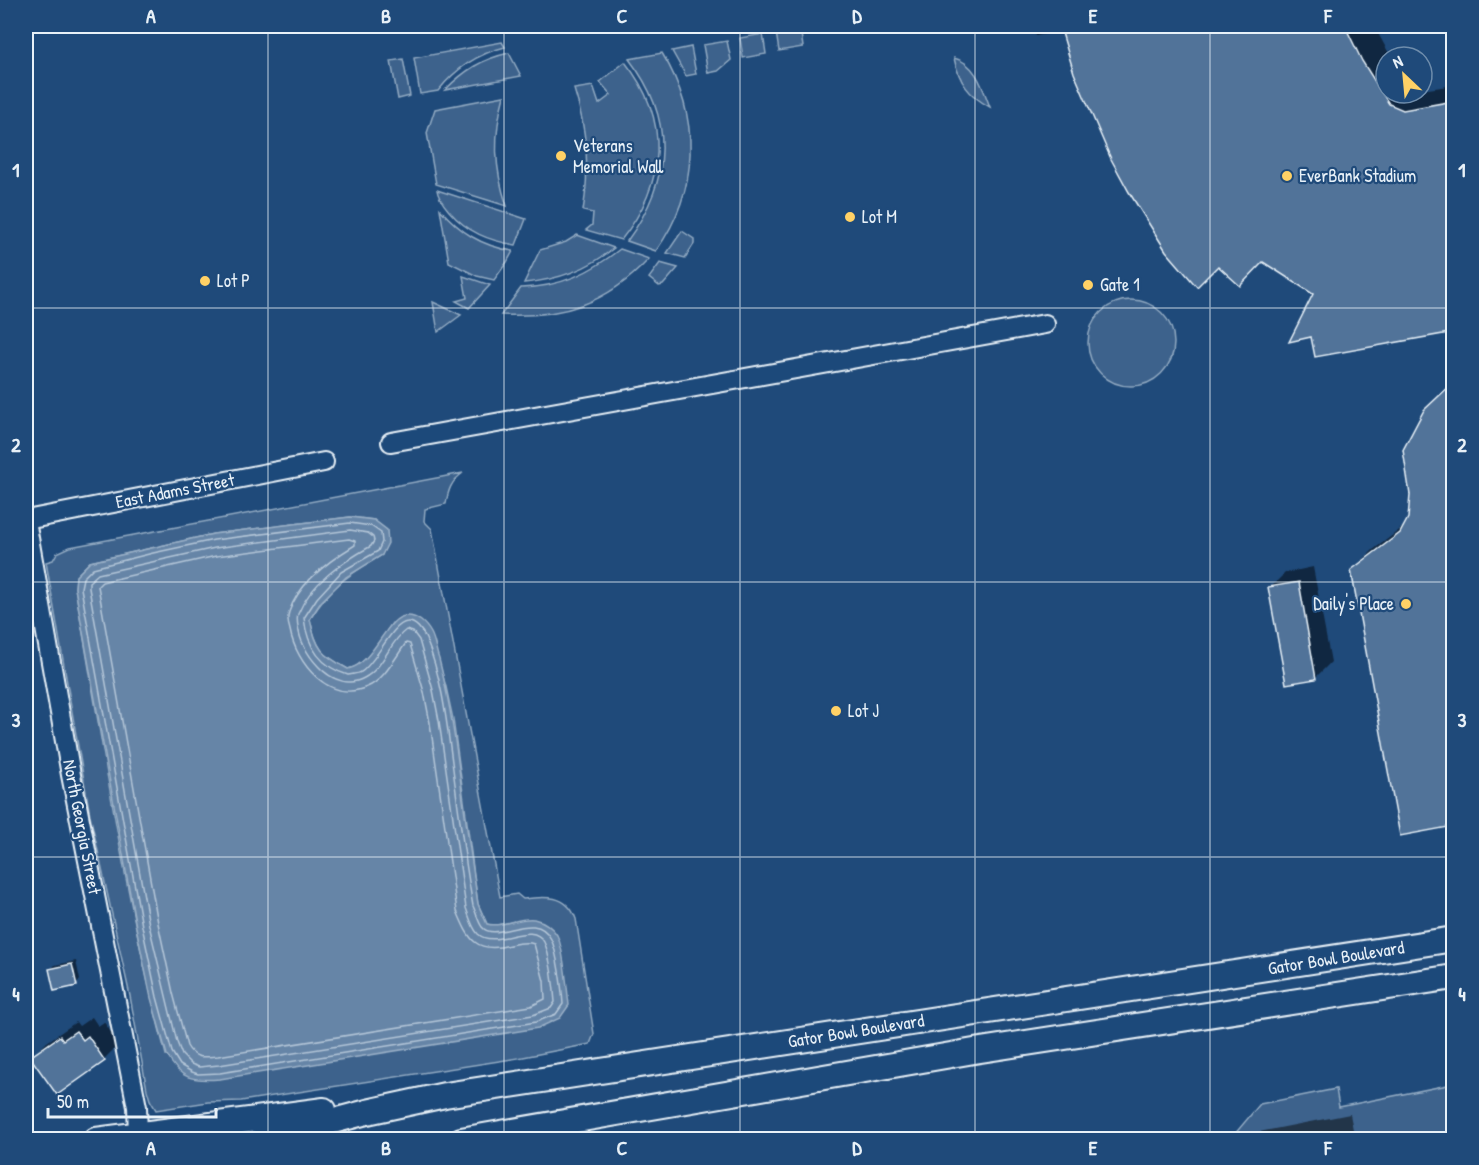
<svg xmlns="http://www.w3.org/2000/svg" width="1479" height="1165" font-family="'Patrick Hand',sans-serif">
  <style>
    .green { fill: #3c628c; stroke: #92aac2; stroke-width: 1.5; fill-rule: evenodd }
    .water { fill: #6685a7; stroke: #9ab0c7; stroke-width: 1.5 }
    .shadow { fill: #0007 }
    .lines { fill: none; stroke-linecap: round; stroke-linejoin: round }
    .shore { stroke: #b4c6d8; stroke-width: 1.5 }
    .building { fill: #517399; stroke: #e8f1f8; stroke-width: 1.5 }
    .street-casing { stroke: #e8f1f8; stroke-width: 22 }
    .secondary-casing { stroke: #e8f1f8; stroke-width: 28 }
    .street { stroke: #1f4a7a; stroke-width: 18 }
    .secondary { stroke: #1f4a7a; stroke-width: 24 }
    .grid { fill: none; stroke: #e8f1f8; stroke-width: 1.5; stroke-opacity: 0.55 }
    .poi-dot { fill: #ffd166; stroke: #1f4a7a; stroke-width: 2 }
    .labels { text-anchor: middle; stroke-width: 4.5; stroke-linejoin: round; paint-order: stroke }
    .poi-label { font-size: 18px; fill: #e8f1f8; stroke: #1f4a7a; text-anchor: start }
    .street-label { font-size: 18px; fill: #e8f1f8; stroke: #1f4a7a }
    .neatline { fill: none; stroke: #e8f1f8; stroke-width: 2 }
    .grid-label { font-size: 20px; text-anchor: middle; font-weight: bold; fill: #e8f1f8 }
  </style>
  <rect width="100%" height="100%" fill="#1f4a7a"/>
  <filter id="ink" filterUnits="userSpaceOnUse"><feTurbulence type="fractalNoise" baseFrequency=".0167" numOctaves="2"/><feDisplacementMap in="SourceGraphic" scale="12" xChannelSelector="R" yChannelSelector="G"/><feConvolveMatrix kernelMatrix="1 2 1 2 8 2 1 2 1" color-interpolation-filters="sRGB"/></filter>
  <g filter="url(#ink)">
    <g class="green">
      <path d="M800,27L803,47L779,51L776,32Z"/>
      <path d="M763,34L766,54L743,58L740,38Z"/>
      <path d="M727,41L731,60L718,71L708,73L703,45Z"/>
      <path d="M502,42L505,47C477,54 456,68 438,91L420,94L414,58Z"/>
      <path d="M691,47L696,74L686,76L672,51Z"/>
      <path d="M509,53L521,76L445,90C465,70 482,59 509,53Z"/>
      <path d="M662,53C701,117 700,189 656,251L627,241C671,181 676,120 629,59Z"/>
      <path d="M954,58C976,63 983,89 990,107C969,96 959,82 954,58Z"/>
      <path d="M403,59L410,96L398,99L391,61Z"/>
      <path d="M625,62C671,120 666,184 621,240L586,230L592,225L593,213L583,211C590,170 587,129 574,89L593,86L599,104L611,95L600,82Z"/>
      <path d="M504,96C493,135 494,168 507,206L436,184L427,133L435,109Z"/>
      <path d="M437,190L526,219L516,245C489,241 467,232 449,211C444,205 438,198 437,190Z"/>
      <path d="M440,209C460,232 481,246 513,251L507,262L494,280L477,276L449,262Z"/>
      <path d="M682,231L694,239V244L685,258L667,253Z"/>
      <path d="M577,235L614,248C587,270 558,280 524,283L540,250L566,242Z"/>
      <path d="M620,249L649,259C607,304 562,318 501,315L521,288C560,287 590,273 620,249Z"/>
      <path d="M660,263L678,268L663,285L659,286L649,278Z"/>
      <path d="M463,276L490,285L469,308L456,301L467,298Z"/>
      <circle cx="1131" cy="343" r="43"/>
      <path d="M433,302L461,315L438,332Z"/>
      <path d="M463,473C451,481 448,491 446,504L425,509L424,521L432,529L500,897L517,894L523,899C545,896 567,894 576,919L594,1034L590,1044L518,1058L241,1101L208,1102L156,1110L150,1100L147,1090L130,996L90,815L46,562L53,560L57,553L70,547ZM350,517L374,520L382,555C348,575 332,585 310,619C316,649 322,655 348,669C369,664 380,640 392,623L431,634L446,687L453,719L478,904L487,924L494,926L514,921L166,1055C125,902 103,744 75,588L76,576L90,562L213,534Z"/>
      <path d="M1453,1084V1139H1226L1234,1135L1260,1104L1336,1089L1339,1107Z"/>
    </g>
    <path class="water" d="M350,517L374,520L387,530L388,543L382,555L346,577L321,602L310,619C316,649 322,655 348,669C375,663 386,616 406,616C417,615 426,624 431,633C435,640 436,651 439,659C449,698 455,737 460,776C465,819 472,861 478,904L487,924C502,928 518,917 534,919C543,921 552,927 557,935C564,948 567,989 569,1005L560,1018L538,1028L220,1079C194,1081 180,1080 167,1055L151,998L136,927L75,588L76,576L90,562L213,534Z"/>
    <g class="shadow">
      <path d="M1033,26H1374L1391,57H1386V93H1422V90L1454,85V331L1314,294L1063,30L1036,36Z"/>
      <path d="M1406,525L1454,824L1353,570L1373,550Z"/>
      <path d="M1313,567L1331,662L1316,677L1287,682L1270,588L1285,573Z"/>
      <path d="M76,961L80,980L76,985L50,970L55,965Z"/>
      <path d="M92,1017L98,1026L104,1022L119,1044L104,1059L57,1093L32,1057L47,1042L76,1022L79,1026Z"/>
      <path d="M1350,1114L1355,1140H1244L1249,1134Z"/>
    </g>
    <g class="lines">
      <g class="shore">
        <path d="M350,523L371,526L381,533L382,542L378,551L341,572L317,598L304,618C307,646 321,667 348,675C352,674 358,674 361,672C376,663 392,623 407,622C415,621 423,631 426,639C443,680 447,726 453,769C459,815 465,861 473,906C476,912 478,922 482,927C496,944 536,908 551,939C557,951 562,989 563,1004L556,1014L536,1022L220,1073L198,1074L192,1072L180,1065L172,1052L157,997L142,926L81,588L83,578L93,568L153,553L214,540Z"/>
        <path d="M350,530L368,533L373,537L374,541L371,546C343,562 311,582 298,614C296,620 298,626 299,632C304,657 335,694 364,678C384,668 389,642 406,630L413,632L419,640L433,690L439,721L466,908C469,916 472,928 478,934C496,950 532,919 544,942C550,954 554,988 555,1002L551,1008L533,1015L219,1065L199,1067L191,1064L182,1055L177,1042L149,925L89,588V582L98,574L215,548Z"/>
        <path d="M349,539L355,541V545C330,560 299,582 289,612C287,618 288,624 290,630C296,663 329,704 367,687C384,680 395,658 406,643L410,644L424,692L430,723L457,911C469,940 476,954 510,945C518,943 527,941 534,944L544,981L545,999L531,1006L218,1056C204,1057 195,1060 187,1046L173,993L158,923L98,586L102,582L216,556Z"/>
      </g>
    </g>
    <g class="building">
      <path d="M1060,26H1345L1362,61L1389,104L1403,110L1454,101V332L1315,357L1311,337L1289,342L1313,294L1263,262L1240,286L1218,266L1197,287L1166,251L1129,192L1111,159L1074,73Z"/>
      <path d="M1454,382V826L1400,836L1351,570L1400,533L1408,518L1410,495L1403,450L1424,410Z"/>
      <path d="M1299,582L1316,679L1286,684L1268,587Z"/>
      <path d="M72,964L77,986L54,991L49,969Z"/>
      <path d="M76,1031L83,1040L88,1036L105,1061L57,1095L30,1057L60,1036L63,1040Z"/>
    </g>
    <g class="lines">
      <g class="street-casing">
        <g id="street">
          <path d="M391,442L1045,324"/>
          <path d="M26,520L324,462"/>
          <path d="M26,521L71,775L137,1107L138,1133"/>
        </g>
      </g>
      <g class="secondary-casing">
        <g id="secondary">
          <path d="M96,1140L324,1110"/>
          <path d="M262,1140L367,1112L445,1095L1454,939"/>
          <path d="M461,1140L974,1051L1454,977"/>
        </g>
      </g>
      <use href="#street" class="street"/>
      <use href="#secondary" class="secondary"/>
    </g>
  </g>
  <path class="grid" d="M268,26V1140M504,26V1140M740,26V1140M975,26V1140M1210,26V1140M26,308H1454M26,582H1454M26,857H1454"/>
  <g class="poi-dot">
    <circle cx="561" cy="156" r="6"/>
    <circle cx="1287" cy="176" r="6"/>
    <circle cx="850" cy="217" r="6"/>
    <circle cx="205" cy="281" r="6"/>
    <circle cx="1088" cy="285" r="6"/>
    <circle cx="1406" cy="604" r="6"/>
    <circle cx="836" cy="711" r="6"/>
  </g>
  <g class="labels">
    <g class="poi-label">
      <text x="573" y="152">Veterans<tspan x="573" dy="21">Memorial Wall</tspan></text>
      <text x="1299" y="182">EverBank Stadium</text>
      <text x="862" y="223">Lot M</text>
      <text x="217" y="287">Lot P</text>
      <text x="1100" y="291">Gate 1</text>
      <text x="1394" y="610" text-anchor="end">Daily's Place</text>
      <text x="848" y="717">Lot J</text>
    </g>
    <g class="street-label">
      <text transform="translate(175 491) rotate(-11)" y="6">East Adams Street</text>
      <text transform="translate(82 827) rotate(79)" y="6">North Georgia Street</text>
      <text transform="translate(1336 958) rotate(-9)" y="6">Gator Bowl Boulevard</text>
      <text transform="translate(856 1031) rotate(-9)" y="6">Gator Bowl Boulevard</text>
    </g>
  </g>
  <rect width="1479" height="1165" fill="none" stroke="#1f4a7a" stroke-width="66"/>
  <g transform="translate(1404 75) rotate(334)"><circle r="28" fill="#1f4a7a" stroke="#6f8dac" stroke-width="1.5"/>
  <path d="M0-4.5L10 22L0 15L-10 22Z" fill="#ffd166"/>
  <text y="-9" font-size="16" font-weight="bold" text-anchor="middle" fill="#e8f1f8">N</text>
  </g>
  <path d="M48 1108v9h168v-9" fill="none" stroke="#e8f1f8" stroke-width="3"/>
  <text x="57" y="1108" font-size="18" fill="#e8f1f8" stroke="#1f4a7a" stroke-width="4.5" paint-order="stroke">50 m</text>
  <rect x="33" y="33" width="1413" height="1099" class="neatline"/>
  <g class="grid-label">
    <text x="151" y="23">A</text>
    <text x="386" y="23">B</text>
    <text x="622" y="23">C</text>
    <text x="857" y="23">D</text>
    <text x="1093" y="23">E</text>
    <text x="1328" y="23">F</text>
    <text x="16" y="177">1</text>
    <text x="1462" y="177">1</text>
    <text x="16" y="452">2</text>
    <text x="1462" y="452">2</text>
    <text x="16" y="727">3</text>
    <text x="1462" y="727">3</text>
    <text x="16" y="1001">4</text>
    <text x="1462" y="1001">4</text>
    <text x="151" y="1155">A</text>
    <text x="386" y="1155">B</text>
    <text x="622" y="1155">C</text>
    <text x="857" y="1155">D</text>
    <text x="1093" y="1155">E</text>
    <text x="1328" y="1155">F</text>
  </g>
</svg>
